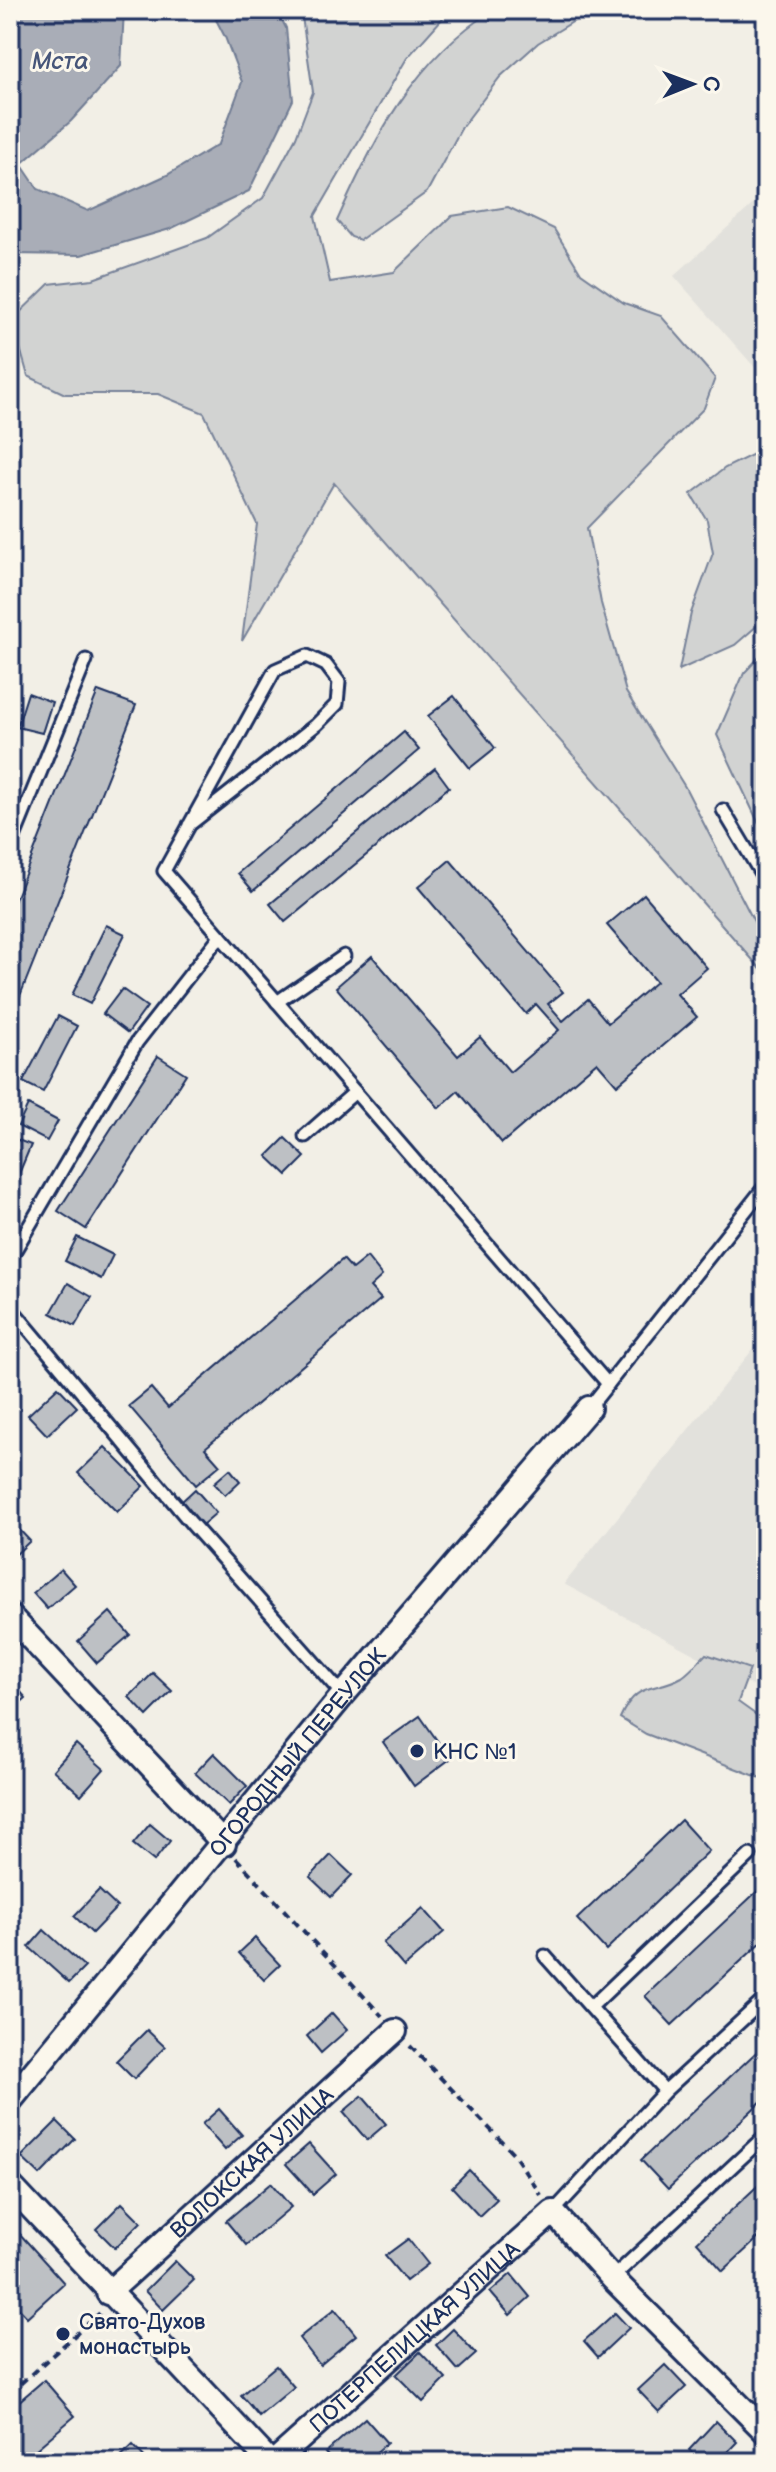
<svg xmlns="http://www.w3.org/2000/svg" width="776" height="2472" font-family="'Balsamiq Sans',sans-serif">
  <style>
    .built { fill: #e2e1dc }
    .green { fill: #d2d3d2; stroke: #768198; stroke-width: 2 }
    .water { fill: #a9adb7; stroke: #707b93; stroke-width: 2 }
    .building { fill: #bdc0c4; stroke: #1b2f5e; stroke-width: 2 }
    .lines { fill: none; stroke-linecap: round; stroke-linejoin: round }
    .lane-casing { stroke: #1b2f5e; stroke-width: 17 }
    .street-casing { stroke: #1b2f5e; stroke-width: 28 }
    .path { stroke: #1b2f5e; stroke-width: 4; stroke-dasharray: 8 6; stroke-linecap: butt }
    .lane { stroke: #fbf7ec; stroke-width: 11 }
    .street { stroke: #fbf7ec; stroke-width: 22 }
    .poi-dot { fill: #1b2f5e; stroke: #fbf7ec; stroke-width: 3 }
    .labels { text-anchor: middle; stroke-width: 6; stroke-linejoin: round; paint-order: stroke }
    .poi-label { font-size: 22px; fill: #1b2f5e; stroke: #fbf7ec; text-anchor: start }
    .street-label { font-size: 22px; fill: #1b2f5e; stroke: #fbf7ec }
    .water-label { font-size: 24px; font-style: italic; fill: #465579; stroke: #fbf7ec }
  </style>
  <rect width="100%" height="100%" fill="#f2efe6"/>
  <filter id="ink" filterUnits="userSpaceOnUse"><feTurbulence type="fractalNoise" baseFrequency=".0125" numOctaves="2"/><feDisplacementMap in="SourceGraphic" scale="16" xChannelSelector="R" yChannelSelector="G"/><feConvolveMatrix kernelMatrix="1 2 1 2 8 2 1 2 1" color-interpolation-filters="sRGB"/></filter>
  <g filter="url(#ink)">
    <g class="built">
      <path d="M760,198L766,205V380L674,276Z"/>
      <path d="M766,1333V1693L564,1584Z"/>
    </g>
    <g class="green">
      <path d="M301,10H450L407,58L315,216L330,282L394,272L452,216L508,207L554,229L581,273L624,303L661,316L715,378L704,408L587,528L601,603L626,692L685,787L766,945V975L334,483L242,641L257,524L204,413L158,394H65L28,376L12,320L49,284L93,279L207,238L263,198L296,137L313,92Z"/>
      <path d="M493,10H592L538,43L500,77L462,127L427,192L360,240L351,237L337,221C373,140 415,58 493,10Z"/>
      <path d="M766,448V618L735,645L679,670L691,613L713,553L707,520L691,494L725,468Z"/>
      <path d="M766,650V839L717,735L744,673Z"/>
      <path d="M706,1654L750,1669L738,1702L766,1722V1780L646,1734L620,1718C637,1680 653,1693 682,1677C690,1672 699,1661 706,1654Z"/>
    </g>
    <path class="water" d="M10,10H124L121,66L71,121L21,164L38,189L88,211L167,175L219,144L242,82L225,37L211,10H277L286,28L293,100L249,191L170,229L81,255L10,254Z"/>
    <g class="building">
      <path d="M98,691L136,705L10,1021V912Z"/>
      <path d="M28,693L52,702L42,733L17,727Z"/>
      <path d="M454,696L495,748L470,768L428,716Z"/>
      <path d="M404,732L419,750L253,891L238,873Z"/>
      <path d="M435,768L449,787L285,922L270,904Z"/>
      <path d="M450,860L563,992L548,1004L563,1021L588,999L608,1023L656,982L607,925L644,894L707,968L677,994L697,1017L617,1085L597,1062L502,1143L458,1091L439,1108L336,987L372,956L458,1056L480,1037L510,1072L559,1030L536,1004L526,1014L418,887Z"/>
      <path d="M106,925L125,934L90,1004L72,995Z"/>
      <path d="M122,989L147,1007L128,1033L103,1014Z"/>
      <path d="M58,1016L77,1026L43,1092L23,1082Z"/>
      <path d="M158,1056L186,1074L86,1229L58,1211Z"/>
      <path d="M28,1105L58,1121L47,1141L18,1126Z"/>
      <path d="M10,1137L31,1145L10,1195Z"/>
      <path d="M285,1138L305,1157L287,1175L267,1156Z"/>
      <path d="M77,1237L113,1255L101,1279L65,1261Z"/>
      <path d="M367,1257L382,1276L370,1287L381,1299L205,1448L220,1465L196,1485L129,1406L151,1388L168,1408L343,1259L352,1269Z"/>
      <path d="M68,1283L92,1297L75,1326L51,1313Z"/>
      <path d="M10,1336L21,1348L10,1357Z"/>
      <path d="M58,1387L77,1407L47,1435L28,1415Z"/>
      <path d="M105,1447L144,1486L117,1512L78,1473Z"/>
      <path d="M230,1469L240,1481L225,1495L214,1483Z"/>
      <path d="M195,1489L216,1513L202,1525L181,1502Z"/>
      <path d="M14,1524L30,1541L10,1560V1528Z"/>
      <path d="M61,1569L75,1585L47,1609L33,1593Z"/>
      <path d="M110,1612L130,1635L97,1663L78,1641Z"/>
      <path d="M153,1673L172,1691L147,1716L129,1697Z"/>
      <path d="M10,1680L26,1698L10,1712Z"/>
      <path d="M420,1716L450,1759L414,1786L383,1742Z"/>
      <path d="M76,1744L104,1769L81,1795L53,1770Z"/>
      <path d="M214,1753L247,1786L229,1805L195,1773Z"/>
      <path d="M681,1820L709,1851L606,1950L577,1919Z"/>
      <path d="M150,1824L170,1841L154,1861L133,1844Z"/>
      <path d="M331,1855L352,1875L331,1897L310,1877Z"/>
      <path d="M766,1883V1938L672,2025L645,1996Z"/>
      <path d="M99,1890L117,1907L92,1933L74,1916Z"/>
      <path d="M423,1908L444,1932L404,1967L383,1943Z"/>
      <path d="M44,1930L85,1967L69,1983L29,1947Z"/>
      <path d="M255,1938L280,1965L264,1980L239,1953Z"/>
      <path d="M332,2013L347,2030L321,2053L307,2036Z"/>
      <path d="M147,2030L165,2047L134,2079L116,2061Z"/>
      <path d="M766,2043V2097L668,2189L641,2160Z"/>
      <path d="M362,2096L386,2124L367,2140L343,2112Z"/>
      <path d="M219,2109L242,2135L225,2150L202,2124Z"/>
      <path d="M57,2121L75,2139L40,2175L21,2157Z"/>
      <path d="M309,2144L336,2174L313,2194L286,2164Z"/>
      <path d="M469,2170L497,2199L479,2216L452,2187Z"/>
      <path d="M766,2178V2231L723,2271L697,2242Z"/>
      <path d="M271,2183L291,2207L246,2245L226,2221Z"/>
      <path d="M122,2203L141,2222L115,2248L96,2229Z"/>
      <path d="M10,2223L64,2283L27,2317L10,2299Z"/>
      <path d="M408,2239L428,2264L406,2281L385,2256Z"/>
      <path d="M175,2261L194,2280L163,2310L145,2291Z"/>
      <path d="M511,2274L530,2297L510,2315L490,2292Z"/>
      <path d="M335,2309L356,2335L320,2365L299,2338Z"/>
      <path d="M615,2313L629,2328L598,2357L584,2341Z"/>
      <path d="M453,2329L476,2354L458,2370L436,2345Z"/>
      <path d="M420,2352L446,2379L423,2402L396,2375Z"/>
      <path d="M665,2365L686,2387L659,2412L638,2390Z"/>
      <path d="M276,2366L294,2387L259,2416L241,2395Z"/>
      <path d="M44,2380L75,2416L21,2462L10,2448V2409Z"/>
      <path d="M365,2418L387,2443L365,2462H333L325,2453Z"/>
      <path d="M716,2421L737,2442L718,2462H702L689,2450Z"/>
      <path d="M133,2445L149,2462H115Z"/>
    </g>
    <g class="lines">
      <g class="lane-casing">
        <g id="lane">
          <path d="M723,810L766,882"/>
          <path d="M189,825L316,725L337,704L339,682L326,665L307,656L275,670L164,871L608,1384"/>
          <path d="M10,847L86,660"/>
          <path d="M277,1002L344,956"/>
          <path d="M305,1136L355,1092"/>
          <path d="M11,1257L137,1042L220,936"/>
          <path d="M12,1309L191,1523L343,1695"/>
          <path d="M589,1408L766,1185"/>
          <path d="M545,1956L665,2091"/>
          <path d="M591,2007L750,1855"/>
          <path d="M553,2212L665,2091L766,1998"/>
          <path d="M612,2278L766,2135"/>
        </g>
      </g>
      <g class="street-casing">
        <g id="street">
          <path d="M10,1616L224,1844"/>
          <path id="s1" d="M10,2101L343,1695L589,1408"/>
          <path d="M10,2185L270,2462"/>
          <path id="s2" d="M108,2293L395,2031"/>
          <path id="s3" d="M274,2462L553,2212L612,2278L766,2432"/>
        </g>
      </g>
      <g class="path">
        <path d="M236,1858L382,2016"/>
        <path d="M410,2046L513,2153L541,2195"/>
        <path d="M10,2393L101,2312"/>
      </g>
      <use href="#lane" class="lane"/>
      <use href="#street" class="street"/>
    </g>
  </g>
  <g class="poi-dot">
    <circle cx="417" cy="1751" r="8"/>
    <circle cx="63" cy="2334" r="8"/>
  </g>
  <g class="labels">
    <g class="poi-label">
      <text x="433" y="1759">КНС №1</text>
      <text x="79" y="2329">Свято-Духов<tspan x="79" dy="25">монастырь</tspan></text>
    </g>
    <g class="street-label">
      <text dy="8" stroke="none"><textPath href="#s1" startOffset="452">ОГОРОДНЫЙ ПЕРЕУЛОК</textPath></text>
      <text dy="8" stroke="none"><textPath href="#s2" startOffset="194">ВОЛОКСКАЯ УЛИЦА</textPath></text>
      <text dy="8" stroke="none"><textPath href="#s3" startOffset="188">ПОТЕРПЕЛИЦКАЯ УЛИЦА</textPath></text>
    </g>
    <g class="water-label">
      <text x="60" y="69">Мста</text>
    </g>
  </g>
  <rect width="776" height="2472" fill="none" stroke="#fbf7ec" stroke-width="40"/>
  <rect x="20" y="20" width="736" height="2432" fill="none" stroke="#1b2f5e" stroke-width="3" filter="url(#ink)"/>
  <g transform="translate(692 84) rotate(89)" stroke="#fbf7ec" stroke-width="6" paint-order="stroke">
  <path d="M0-6L14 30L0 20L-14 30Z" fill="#1b2f5e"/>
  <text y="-12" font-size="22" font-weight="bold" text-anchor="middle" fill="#1b2f5e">С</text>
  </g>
</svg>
